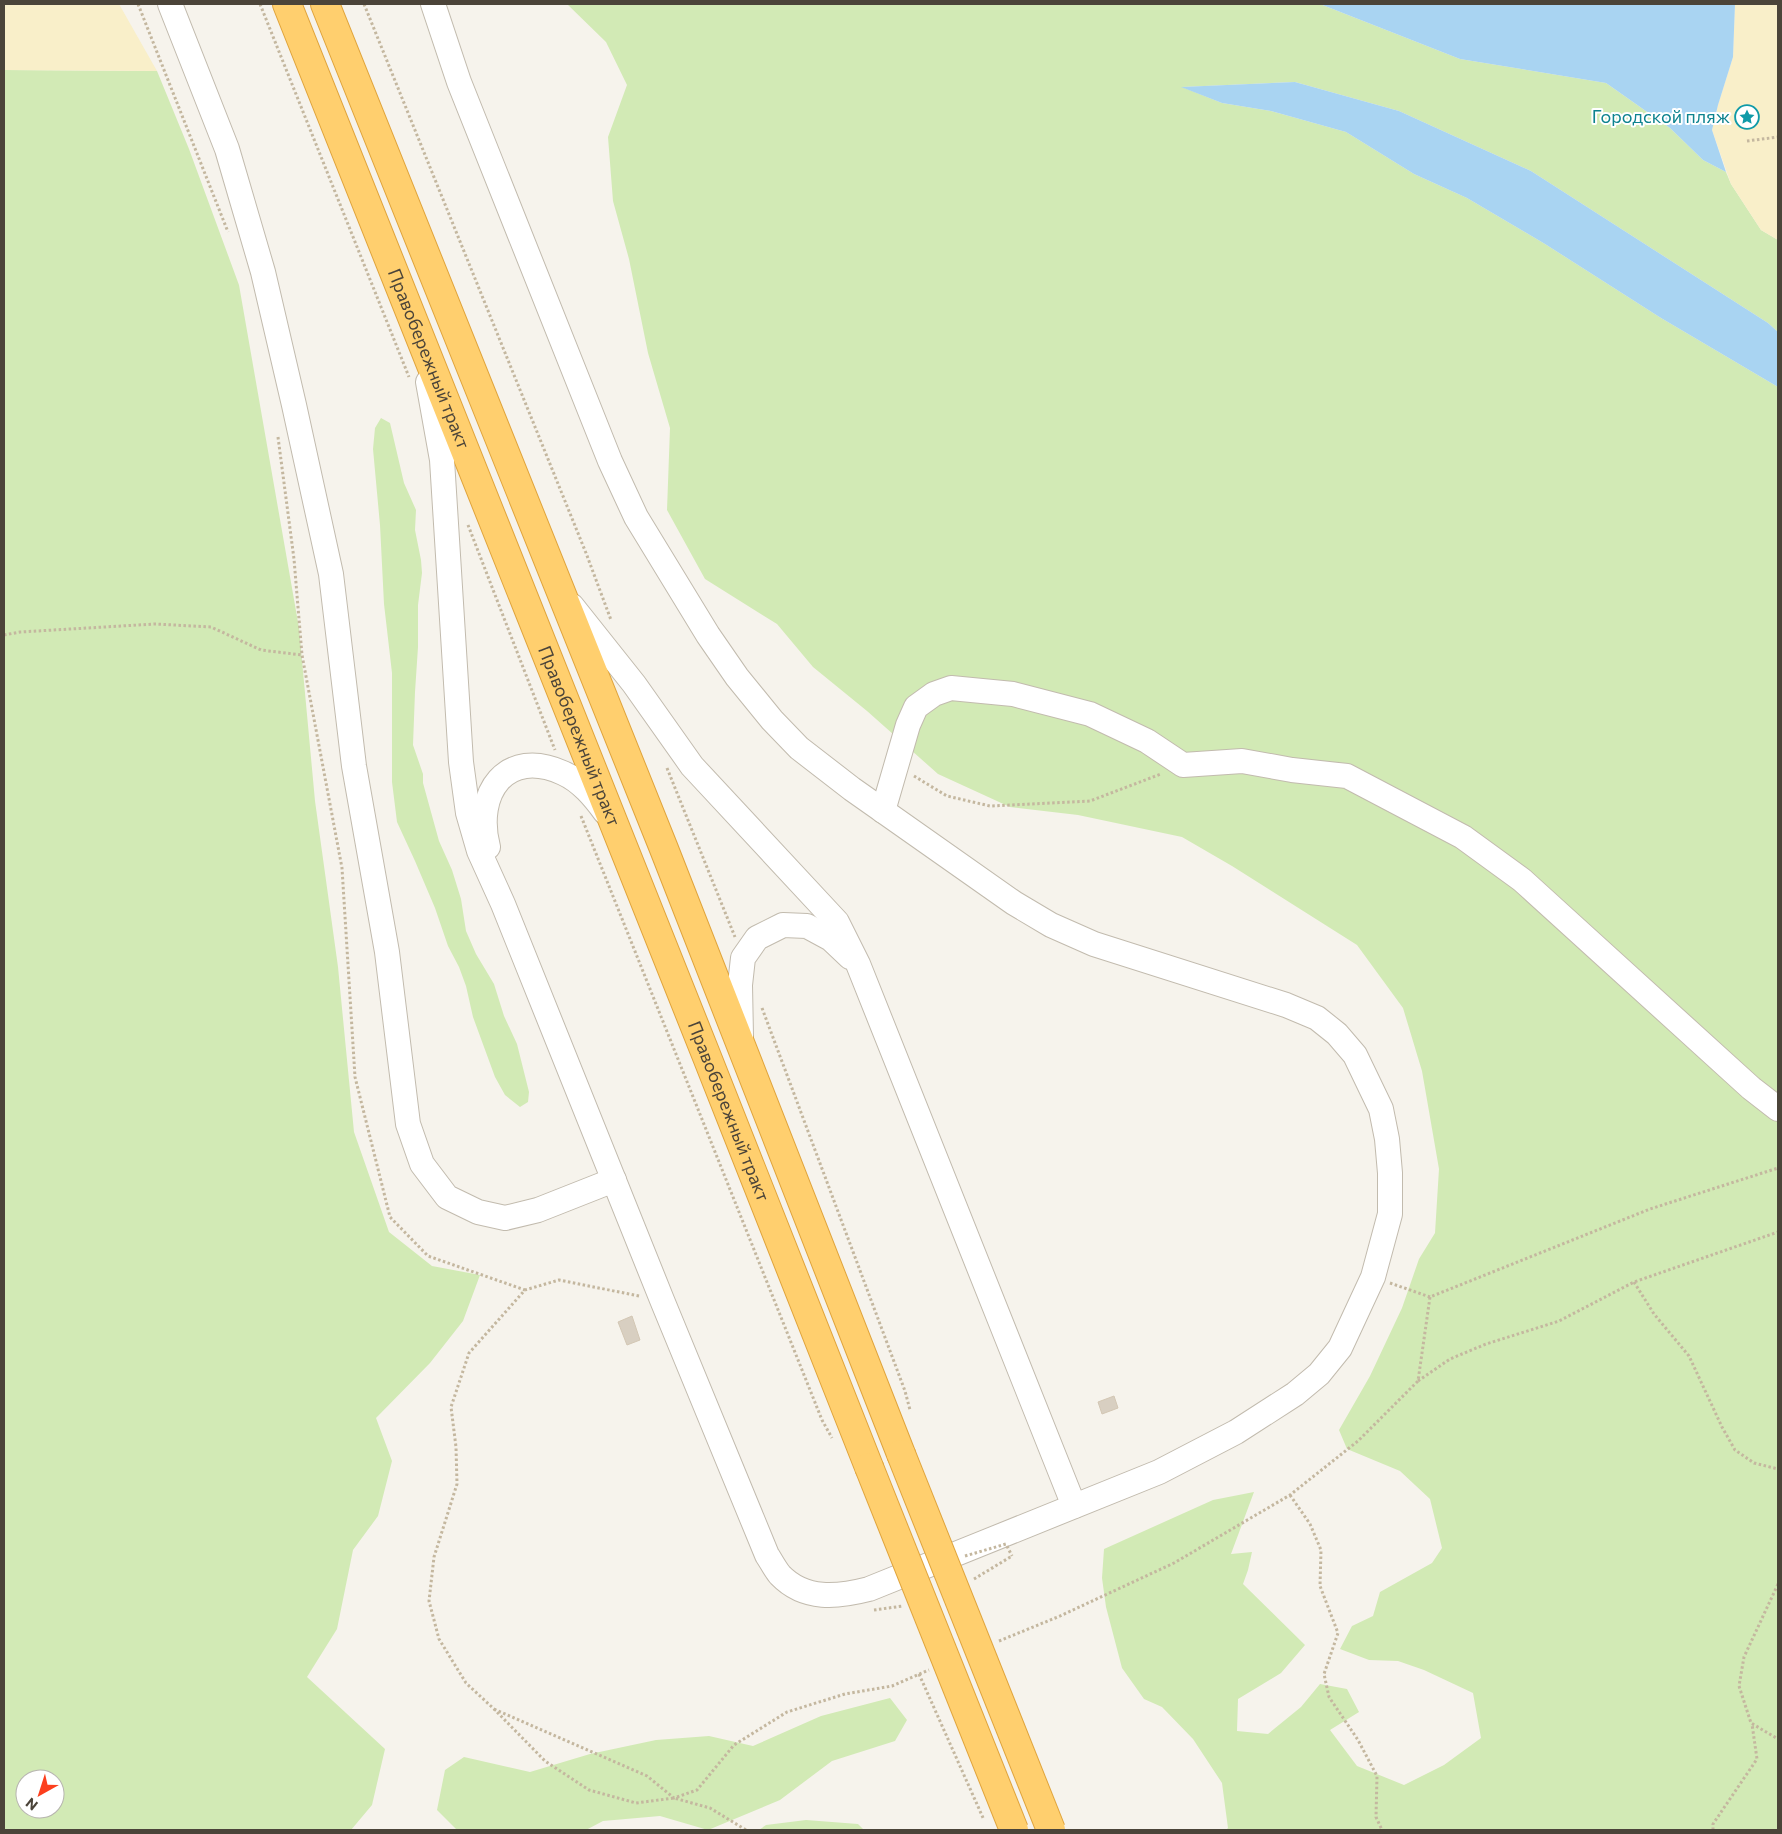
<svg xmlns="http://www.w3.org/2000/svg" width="1782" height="1834" font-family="Commissioner,sans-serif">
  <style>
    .green { fill: #d2eab5; fill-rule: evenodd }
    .sand { fill: #f9efc9 }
    .water { fill: #a9d4f2 }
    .building { fill: #d8cfc1; stroke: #d3c7b4 }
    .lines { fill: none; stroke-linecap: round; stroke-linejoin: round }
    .minor-casing { stroke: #c2bbae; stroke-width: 26 }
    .highway-casing { stroke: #e0a43c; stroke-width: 30 }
    .path { stroke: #c4b79f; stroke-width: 3; stroke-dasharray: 2.5 2.5; stroke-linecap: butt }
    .minor { stroke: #fff; stroke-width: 24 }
    .highway { stroke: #ffcf6e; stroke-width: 28 }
    .highway-bridge-casing { stroke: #e0a43c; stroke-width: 30; stroke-linecap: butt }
    .path-bridge { stroke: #c4b79f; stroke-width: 3; stroke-dasharray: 2.5 2.5; stroke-linecap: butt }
    .highway-bridge { stroke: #ffcf6e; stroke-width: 28 }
    .labels { text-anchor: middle; stroke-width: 4; stroke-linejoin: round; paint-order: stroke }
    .culture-label { font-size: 18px; fill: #0d838f; stroke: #fff; text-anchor: end }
    .street-label { font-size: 18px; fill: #4b4439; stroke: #fff }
  </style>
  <rect width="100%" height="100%" fill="#f6f3ec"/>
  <g class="green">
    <path d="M567,4H1320L1460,59L1606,83L1670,128L1703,160L1726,172L1731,184L1761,230L1778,240V332L1768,323L1531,171L1399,111L1295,82L1182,87L1222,103L1271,111L1346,132L1414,174L1467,198L1545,244L1661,318L1778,387V1830H1226L1228,1828L1222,1783L1193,1739L1162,1707L1144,1699L1122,1668L1106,1607L1102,1578L1104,1549L1213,1500L1254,1492L1231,1554L1252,1552L1248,1570L1243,1584L1305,1645L1281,1673L1238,1699L1237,1731L1268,1734L1301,1707L1320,1684L1347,1689L1359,1712L1330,1730L1357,1766L1404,1785L1444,1765L1481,1738L1473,1693L1424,1670L1398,1661L1369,1660L1340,1649L1352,1626L1373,1616L1380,1592L1432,1563L1442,1548L1430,1499L1400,1471L1347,1449L1339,1430L1370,1376L1402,1308L1419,1259L1435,1233L1439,1169L1422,1071L1403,1008L1357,945L1232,866L1182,837L1078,815L1010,807L938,774L867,711L813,667L777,624L705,579L667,510L670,428L648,353L629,259L613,201L608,137L627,85L606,42Z"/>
    <path d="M4,70L157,71L189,149L239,285L299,628L315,801L338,967L354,1132L389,1232L432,1266L480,1275L463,1321L430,1363L376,1418L392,1461L378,1516L353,1550L337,1629L307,1677L385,1749L372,1805L351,1830H4ZM25,1779H55V1809H25Z"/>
    <path d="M381,418L390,423L404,483L416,510L415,530L421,560L422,573L418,605V647L415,692L413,745L423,774V783L439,841L452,870L461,899L466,931L476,954L494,984L504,1016L517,1044L529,1092L528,1102L520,1107L505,1095L495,1077L473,1017L466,986L459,967L448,946L435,908L415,861L397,822L392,782V673L384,604L380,525L373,449L375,428Z"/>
    <path d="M890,1698L907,1720L895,1741L832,1761L780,1800L708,1830L660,1816L603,1821L586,1830H457L437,1810L445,1770L464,1757L530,1772L590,1754L656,1740L709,1736L753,1746L821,1716Z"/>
    <path d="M806,1820L858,1824L864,1830H759L766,1825Z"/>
  </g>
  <g class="sand">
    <path d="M4,4H119L157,71L4,70Z"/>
    <path d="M1735,4H1778V240L1761,230L1731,184L1712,130L1718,105L1733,57Z"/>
  </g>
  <g class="water">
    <path d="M1320,4H1735L1733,57L1718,105L1712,130L1726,172L1703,160L1670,128L1606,83L1460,59Z"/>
    <path d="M1295,82L1399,111L1531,171L1768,323L1778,332V387L1661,318L1545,244L1467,198L1414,174L1346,132L1271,111L1222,103L1181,87Z"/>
  </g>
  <g class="building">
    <path d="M632,1316L640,1340L627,1345L618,1322Z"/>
    <path d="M1114,1396L1118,1408L1102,1414L1098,1402Z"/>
  </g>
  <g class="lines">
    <g class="minor-casing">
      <g id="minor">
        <path d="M170,4L227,149L263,272L294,405L331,574L354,766L387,952L408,1124L422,1164L447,1197L478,1212L505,1218L538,1210L614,1180"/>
        <path d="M428,382L442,460L461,762L468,813L479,851L503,904L662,1300L767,1555C771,1561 775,1569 780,1575C805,1601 838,1597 869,1589L1159,1472L1236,1432L1295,1394L1319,1374L1340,1348L1373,1277L1390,1214V1173L1387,1139L1381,1109L1355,1055L1337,1034L1317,1018L1286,1005L1094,944L1051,925L1014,903L852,789L799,748L772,720L737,677L708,635L636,517L610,461L459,82L433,4"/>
        <path d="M572,606L634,684L692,766L837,922L858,964L1074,1506"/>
        <path d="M883,811L908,725L916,707L934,694L951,688L1013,694L1090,714L1147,741L1183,765L1242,761L1292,770L1347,776L1463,837L1522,880L1751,1088L1778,1109"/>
        <path d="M488,847C474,793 506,747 563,773C581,781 594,797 605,812"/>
        <path d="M741,1036L740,985L743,958L757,938L783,925L807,926L831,939L850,957"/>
      </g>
    </g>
    <g class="highway-casing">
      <g id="highway">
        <path id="s1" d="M287,4L707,1057L869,1467"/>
        <path d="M325,4C521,486 713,969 901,1454"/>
      </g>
    </g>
    <g class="path">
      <path d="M138,4L228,232"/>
      <path d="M260,4L409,377"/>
      <path d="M364,4L586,553L611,620"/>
      <path d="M1747,141L1778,137"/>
      <path d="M278,437L294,559L302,655L342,868L355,1077L390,1217L428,1256L525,1290"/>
      <path d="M468,525L555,750"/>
      <path d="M4,635L20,632L155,624L211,627L261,650L302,655"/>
      <path d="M667,768L735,937"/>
      <path d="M914,776L947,796L990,806L1090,801L1161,774"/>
      <path d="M581,816L822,1420L832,1438"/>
      <path d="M762,1008L905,1391L910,1410"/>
      <path d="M1634,1282L1654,1314L1689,1356L1722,1427L1735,1450L1754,1463L1778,1469"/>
      <path d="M1390,1283L1430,1297"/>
      <path d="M639,1296L559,1280L525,1290L469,1353L451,1407L456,1447L457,1484L434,1557L429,1601L439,1639L466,1683L494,1709L545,1761L589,1790L636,1803L674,1798L710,1808L746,1830"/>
      <path d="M1418,1381L1450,1359L1486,1344L1559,1321L1634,1282L1778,1232"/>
      <path d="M1290,1495L1310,1524L1321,1550L1320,1586L1338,1633L1324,1674L1329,1697L1358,1740L1377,1776L1376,1817L1382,1830"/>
      <path d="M974,1579L1012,1556"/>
      <path d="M1778,1584L1744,1657L1739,1686L1751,1723L1778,1739"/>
      <path d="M874,1610L903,1606"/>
      <path d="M999,1641L1060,1616L1174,1563L1290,1495L1358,1441L1418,1381L1430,1297L1650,1209L1778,1168"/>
      <path d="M919,1674L984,1820"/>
      <path d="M494,1709L647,1776L674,1798L697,1790L734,1745L787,1712L845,1694L892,1686L929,1670"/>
      <path d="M1713,1830V1824L1757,1759L1752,1724"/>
    </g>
    <use href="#minor" class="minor"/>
    <use href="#highway" class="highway"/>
    <g class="highway-bridge-casing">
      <g id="highway-bridge">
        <path d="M901,1454L1051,1830"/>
        <path d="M869,1467L1014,1830"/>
      </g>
    </g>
    <path class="path-bridge" d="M965,1556L1006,1544L1012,1556"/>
    <use href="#highway-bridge" class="highway-bridge"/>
  </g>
  <defs>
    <g id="sight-ring" transform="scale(1.25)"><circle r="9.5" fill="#fff" stroke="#0f9aa8" stroke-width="1.5"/><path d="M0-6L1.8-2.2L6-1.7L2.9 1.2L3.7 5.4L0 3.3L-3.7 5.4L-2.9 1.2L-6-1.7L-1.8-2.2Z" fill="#0f9aa8"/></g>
  </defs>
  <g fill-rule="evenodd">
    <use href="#sight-ring" x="1747" y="117"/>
  </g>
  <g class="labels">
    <g class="culture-label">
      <text x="1730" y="123">Городской пляж</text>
    </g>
    <g class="street-label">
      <text dy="6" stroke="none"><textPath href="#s1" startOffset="382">Правобережный тракт</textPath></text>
      <text dy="6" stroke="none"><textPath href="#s1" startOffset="788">Правобережный тракт</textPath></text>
      <text dy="6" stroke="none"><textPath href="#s1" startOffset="1192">Правобережный тракт</textPath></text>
    </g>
  </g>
  <rect width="1782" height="1834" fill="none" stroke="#4b4439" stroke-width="10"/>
  <g transform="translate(40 1794) rotate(219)"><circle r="24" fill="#ffffff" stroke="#b7b4b0"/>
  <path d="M0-4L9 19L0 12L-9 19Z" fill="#fc3f1d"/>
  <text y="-8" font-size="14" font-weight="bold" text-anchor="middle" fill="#4b4439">N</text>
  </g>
</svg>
